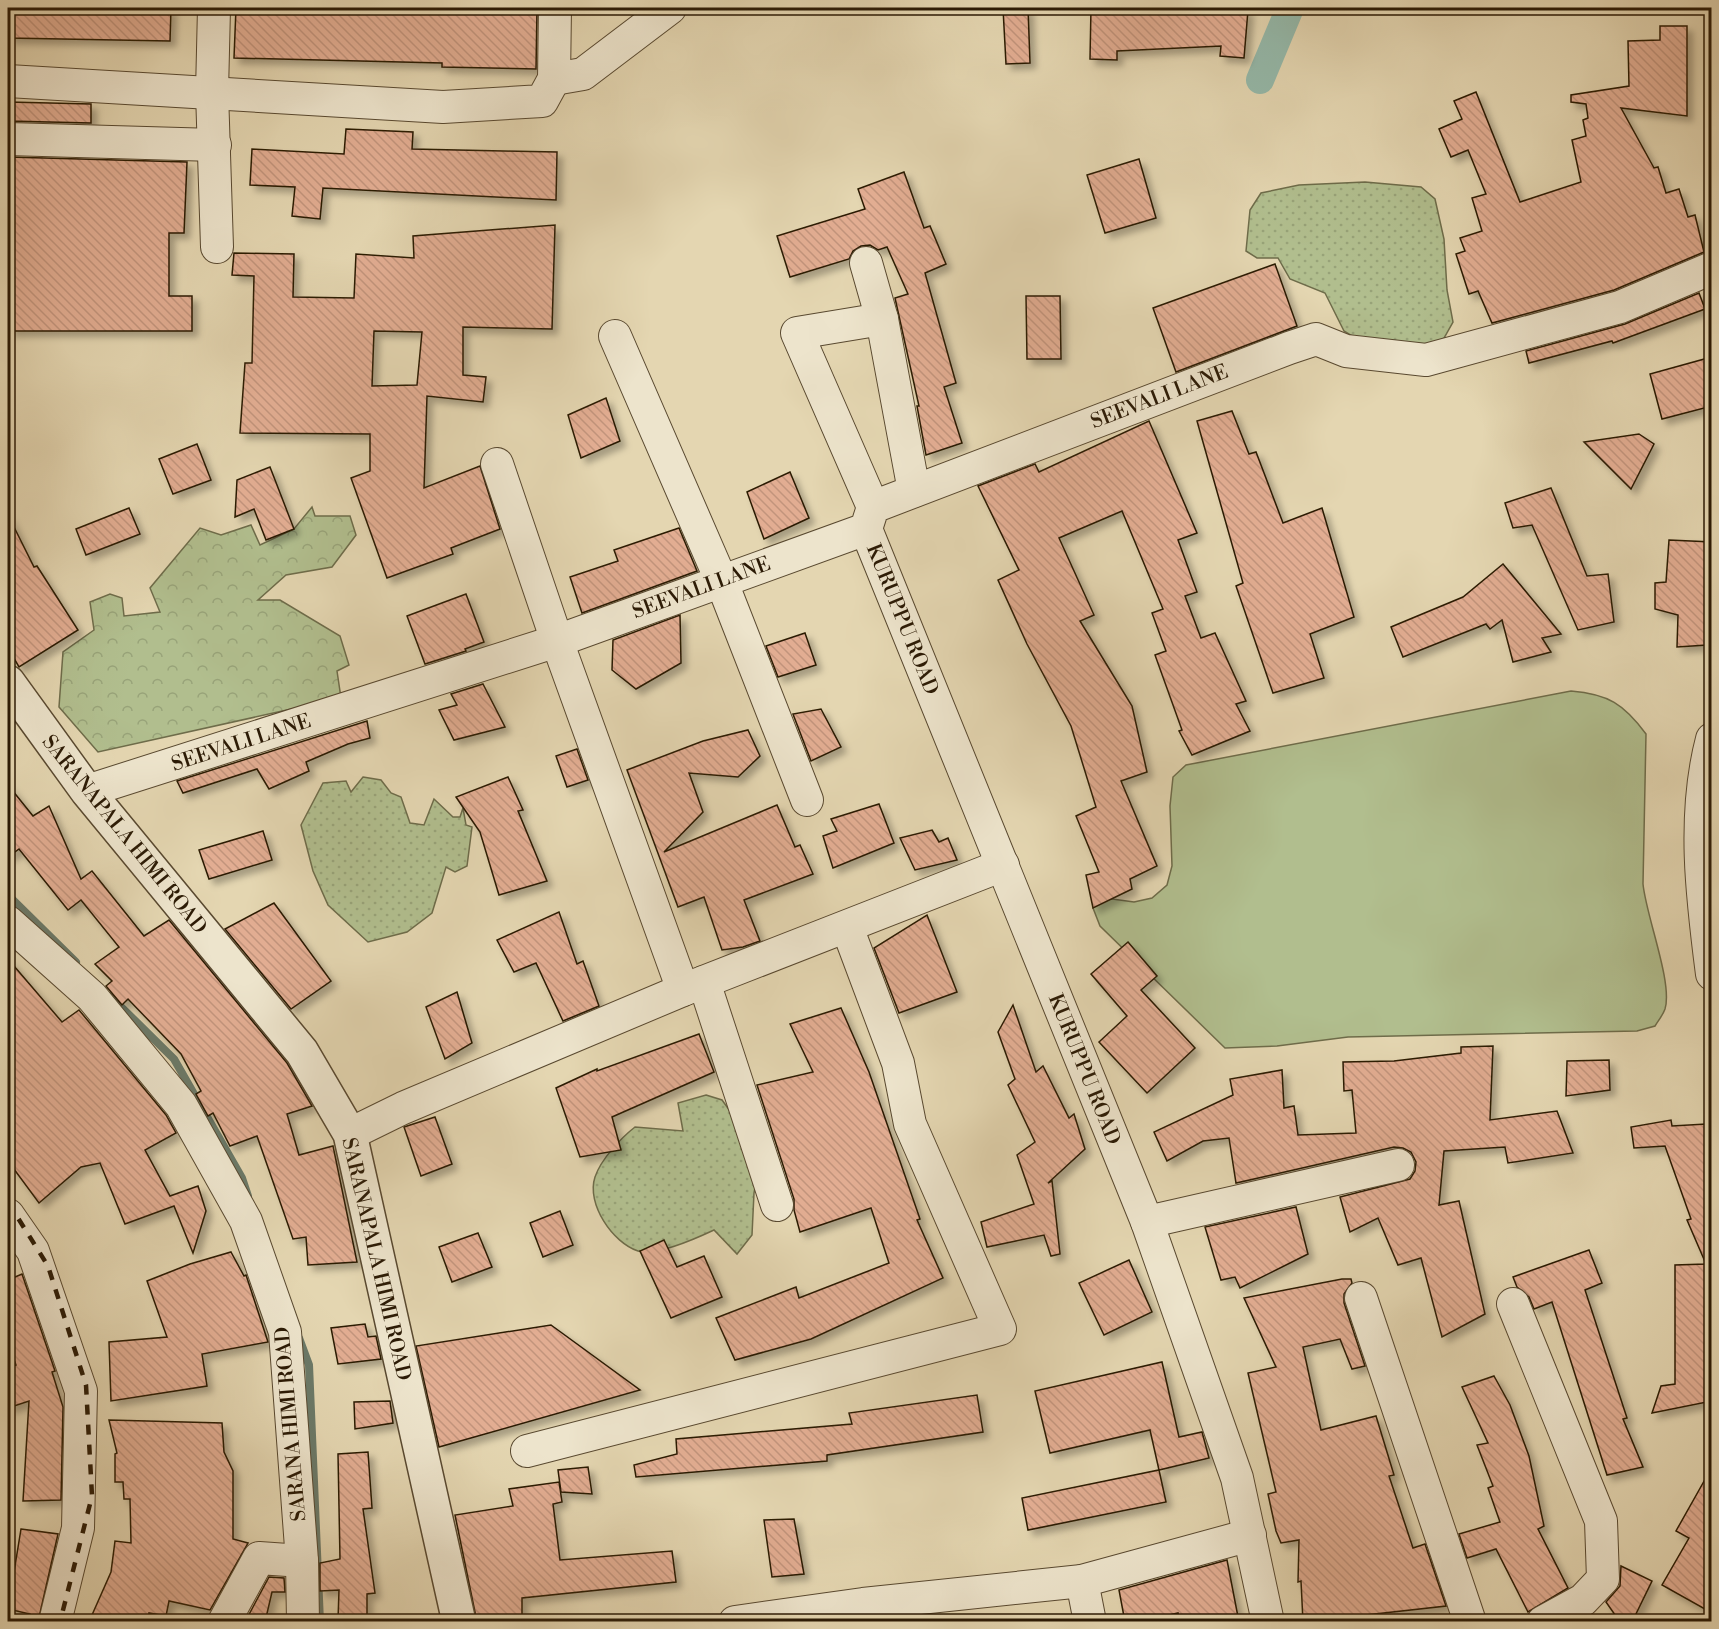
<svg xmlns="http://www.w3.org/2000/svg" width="1719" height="1629" font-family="'Libre Bodoni',serif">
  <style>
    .grass { fill: url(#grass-dots); stroke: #6e6c4a; stroke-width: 1.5 }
    .forest { fill: url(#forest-crowns); stroke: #6e6c4a; stroke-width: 1.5 }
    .garden { fill: #b1be8e; stroke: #6e6c4a; stroke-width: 1.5 }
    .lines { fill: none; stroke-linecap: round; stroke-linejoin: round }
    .stream { stroke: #6b7968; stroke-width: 8 }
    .canal { stroke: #95b9aa; stroke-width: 28 }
    .building { fill: url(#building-back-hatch); stroke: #2b1a05; stroke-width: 1.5; fill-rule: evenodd; filter: url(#shadow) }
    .minor-casing { stroke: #594930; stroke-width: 34 }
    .tertiary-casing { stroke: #594930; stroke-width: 36 }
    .minor { stroke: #ede4cc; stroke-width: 32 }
    .tertiary { stroke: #ede4cc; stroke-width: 33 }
    .rail { stroke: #2b1a05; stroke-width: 4.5; stroke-dasharray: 10 10; stroke-linecap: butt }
    .labels { text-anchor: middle; stroke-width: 5; stroke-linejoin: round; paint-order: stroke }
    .street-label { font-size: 20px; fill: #2b1a05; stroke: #ede4cc }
  </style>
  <defs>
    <pattern id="grass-dots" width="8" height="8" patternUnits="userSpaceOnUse" patternTransform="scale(1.5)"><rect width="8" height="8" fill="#b1be8e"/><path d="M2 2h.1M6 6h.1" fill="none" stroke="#98a379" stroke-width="1.8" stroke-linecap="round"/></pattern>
    <pattern id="forest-crowns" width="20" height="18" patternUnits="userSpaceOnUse" patternTransform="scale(1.5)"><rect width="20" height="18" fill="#b1be8e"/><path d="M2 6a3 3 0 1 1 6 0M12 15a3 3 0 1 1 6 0" fill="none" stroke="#98a379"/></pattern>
    <pattern id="building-back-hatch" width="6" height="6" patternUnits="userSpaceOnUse" patternTransform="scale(1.5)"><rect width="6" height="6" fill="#e2ad92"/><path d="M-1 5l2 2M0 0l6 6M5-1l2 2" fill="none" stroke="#c2947c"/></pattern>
    <filter id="shadow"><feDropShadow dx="5.5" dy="5.5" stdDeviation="3" flood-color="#0004"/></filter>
  </defs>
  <rect width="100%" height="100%" fill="#e4d6b1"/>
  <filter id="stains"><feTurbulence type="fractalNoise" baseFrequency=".00333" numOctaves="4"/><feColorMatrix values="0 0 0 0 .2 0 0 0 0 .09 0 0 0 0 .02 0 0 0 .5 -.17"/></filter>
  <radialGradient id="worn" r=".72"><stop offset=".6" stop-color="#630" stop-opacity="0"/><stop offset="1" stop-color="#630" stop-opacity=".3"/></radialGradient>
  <g class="grass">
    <path d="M1365,182L1421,187L1435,199L1444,239L1447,290L1453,322L1435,354L1387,358L1344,331L1325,293L1290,279L1278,258H1257L1246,251L1250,210L1261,193L1299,185Z"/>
    <path d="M363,777L381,780L391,793L401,797L410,823L424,825L434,799L453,817H460L463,808L466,825L472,827L467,866L455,872L446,867L432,913L407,932L368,942L328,905L313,871L301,825L323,783L346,781L351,792Z"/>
    <path d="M706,1095L722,1100L761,1154L754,1193L752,1235L737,1254L714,1230C697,1238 656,1256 638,1251C613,1243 586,1204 595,1177C601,1159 621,1138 635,1127L683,1131L678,1103Z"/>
  </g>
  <path class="forest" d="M312,507L315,516H350L356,535L332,567L286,575L258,600H280L340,636L349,665L337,671L341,698L98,752L59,707L63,652L94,630L90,602L110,594L122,598L124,616L160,612L150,588L200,528L221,535L251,525L260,545L294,529Z"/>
  <path class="garden" d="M1571,691C1608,694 1624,704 1646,734L1643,884C1646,916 1673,983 1665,1009C1663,1015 1658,1021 1655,1026L1637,1031L1348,1037L1277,1046L1225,1048L1100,926L1093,908L1105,898L1134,902L1152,898L1167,885L1172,866L1170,806L1173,777L1186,765Z"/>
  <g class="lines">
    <g class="stream">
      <path d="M8,895L76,962"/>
      <path d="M110,996L174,1059L242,1178L248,1196"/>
      <path d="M299,1338L309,1365L320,1622"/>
    </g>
    <path class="canal" d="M1260,80L1290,8"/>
  </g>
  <g class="building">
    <path d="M8,8H171L170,41L8,38Z"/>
    <path d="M236,8H537L536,69L442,67V63L234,58Z"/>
    <path d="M1003,8H1028L1030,63L1006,64Z"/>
    <path d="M1091,8H1235L1248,10L1244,58L1220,56L1221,46L1117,51V60L1090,59Z"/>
    <path d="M1660,26H1687V116L1621,108L1654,168L1658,167L1666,193L1679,189L1688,217L1695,215L1704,252L1614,290L1492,323L1478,291L1469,294L1456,254L1465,251L1460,238L1482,231L1472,198L1486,194L1468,150L1451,157L1439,129L1462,119L1454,101L1476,92L1520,202L1581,182L1572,140L1586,136L1583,120L1588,118L1586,104L1571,102V95L1629,86L1628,41L1660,40Z"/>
    <path d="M8,102L91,104V123L8,121Z"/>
    <path d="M346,129L413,132L412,149L557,152L556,200L323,188L320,219L292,216L295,187L250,185L252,149L344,154Z"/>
    <path d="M8,157L187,162L184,233H169V296H192V331H9Z"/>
    <path d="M1139,159L1156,218L1105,233L1087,175Z"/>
    <path d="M904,172L924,228L930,226L946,264L925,273L956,383L944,387L962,443L926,455L917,406H919L895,298L908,294L887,247L878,250L870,245L861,246L853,251L849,259L790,277L777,236L865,209L858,189Z"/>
    <path d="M555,225L552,329L463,327V375L486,377L483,402L427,396L424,488L480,466L500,529L451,548L453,554L387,578L351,478L370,471V434L240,433L245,363H252L254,276L232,275L234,253L294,254L293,297L354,298L356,254L414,258L413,236ZM374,331L422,332L417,385L372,386Z"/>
    <path d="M1275,264L1297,326L1176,372L1153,308Z"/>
    <path d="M1699,293L1705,309L1613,343L1612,341L1529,363L1526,351L1625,324Z"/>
    <path d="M1026,296H1060L1061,359H1027Z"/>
    <path d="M1708,358L1712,371V406L1662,419L1650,374Z"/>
    <path d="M606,398L620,441L581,458L568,415Z"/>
    <path d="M1232,411L1249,454L1256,452L1283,523L1322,508L1354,617L1310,634L1324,678L1273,693L1236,586L1243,583L1197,421Z"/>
    <path d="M1149,421L1197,533L1178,540L1197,592L1185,596L1201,638L1215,633L1246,701L1236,704L1250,731L1192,755L1179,731L1182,730L1155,655L1166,651L1152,613L1163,609L1122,511L1059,538L1094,615L1080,621L1132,706L1147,772L1121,781L1157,866L1130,879L1132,889L1093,908L1086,875L1099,872L1076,816L1096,807L1071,726L1027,644L998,580L1019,570L978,486L1035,464L1039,472Z"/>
    <path d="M1639,434L1654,444L1631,489L1584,442Z"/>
    <path d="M197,444L211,480L173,494L159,459Z"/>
    <path d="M270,467L294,529L266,540L254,509L235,517L237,480Z"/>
    <path d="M790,472L809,518L764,539L747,492Z"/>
    <path d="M1551,488L1587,576L1608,574L1614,622L1578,630L1532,525L1513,528L1505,503Z"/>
    <path d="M129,508L140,534L86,555L76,529Z"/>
    <path d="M8,515L34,567L37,566L78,630L19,667L8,648Z"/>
    <path d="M679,528L697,571L582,613L570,577L618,561L614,550Z"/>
    <path d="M1669,540L1712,542V616H1708L1707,645L1677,647L1678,615L1655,609V583L1666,582Z"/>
    <path d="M1503,564L1561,634L1542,638L1551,652L1513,662L1502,620L1490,629L1486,624L1403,657L1391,627L1463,597Z"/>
    <path d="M466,594L484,642L465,649L466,651L425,664L407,616Z"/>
    <path d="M680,615L681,663L636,689L612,670L613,640Z"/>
    <path d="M805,633L816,665L778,677L766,646Z"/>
    <path d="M483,684L505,727L454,740L439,710L457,705L451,694Z"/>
    <path d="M821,709L841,747L811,761L793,714Z"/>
    <path d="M367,721L370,738L348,744L306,762L309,771L269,789L257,769L183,793L177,781Z"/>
    <path d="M748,730L760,756L738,777L689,773L703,812L664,852L777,805L795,847L800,845L813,874L744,900L760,941L743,947L722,950L704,897L678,907L627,770L703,741Z"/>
    <path d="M577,749L588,780L567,787L556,756Z"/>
    <path d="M508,777L523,810L518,811L547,881L499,895L480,832L456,797Z"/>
    <path d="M8,785L33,816L49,806L81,879L92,871L144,936L169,920L287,1063L312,1106L287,1114L299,1155L333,1146L357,1262L308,1265L306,1237L293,1239L257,1136L230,1146L213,1113L208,1116L196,1094L201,1091L181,1054L128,999L122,1005L106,986L112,981L95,964L119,947L81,900L68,910L19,849L8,857Z"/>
    <path d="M879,804L894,843L833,868L823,836L837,831L831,819Z"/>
    <path d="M932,830L939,842L948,838L957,860L915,870L900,838Z"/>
    <path d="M263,831L272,860L209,879L199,850Z"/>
    <path d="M274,903L331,981L291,1009L225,929Z"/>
    <path d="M559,912L577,964L583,961L599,1006L563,1021L536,963L514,972L497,940Z"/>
    <path d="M927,915L957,992L899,1013L874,948Z"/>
    <path d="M1128,942L1157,976L1141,990L1195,1048L1147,1093L1099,1042L1127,1016L1091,974Z"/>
    <path d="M8,959L62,1022L79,1010L166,1115L176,1133L145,1150L170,1196L198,1186L206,1211L193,1253L174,1206L125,1224L100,1163L81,1167L39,1203L8,1161Z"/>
    <path d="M457,992L472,1043L445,1059L426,1007Z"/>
    <path d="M1013,1005L1036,1072L1043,1066L1069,1118L1074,1114L1085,1149L1048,1183L1052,1181L1060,1254L1051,1256L1044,1235L987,1247L981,1222L1034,1204L1017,1155L1035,1142L1008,1085L1015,1079L998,1032Z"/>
    <path d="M841,1008L869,1072L920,1219L917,1220L943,1278L811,1339L735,1360L716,1318L796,1287L799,1298L889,1263L871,1208L800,1232L794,1210V1199L757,1085L813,1072L790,1024Z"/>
    <path d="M699,1034L714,1072L612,1117L621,1150L580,1157L556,1088L597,1069V1071Z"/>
    <path d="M1493,1046L1490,1120L1557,1111L1573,1153L1508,1163L1505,1147L1444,1151L1439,1205L1459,1201L1485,1314L1442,1337L1421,1258L1398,1265L1378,1218L1350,1232L1340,1197L1410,1179L1415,1171L1416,1162L1411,1152L1403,1148L1394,1147L1236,1183L1229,1138L1203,1141L1167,1161L1154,1132L1233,1095L1230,1079L1282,1070L1284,1108L1294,1106L1298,1135L1356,1133L1352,1090L1344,1091L1343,1062L1394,1061L1461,1053V1047Z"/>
    <path d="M1609,1060L1610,1090L1566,1096L1567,1061Z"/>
    <path d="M435,1117L452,1164L421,1176L404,1127Z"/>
    <path d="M1671,1120L1672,1126L1706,1124L1712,1140V1401L1652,1413L1661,1386L1675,1384V1265L1706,1264L1687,1220L1691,1219L1665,1146L1634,1148L1631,1127Z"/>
    <path d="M1296,1207L1308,1254L1240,1288L1235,1277L1221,1280L1205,1227Z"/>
    <path d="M560,1211L573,1245L543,1257L530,1223Z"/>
    <path d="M478,1233L492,1267L452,1282L439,1247Z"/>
    <path d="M664,1240L677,1267L704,1256L722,1297L671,1318L640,1251Z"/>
    <path d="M1589,1250L1602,1283L1585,1290L1627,1418L1623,1419L1643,1467L1607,1475L1552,1302L1534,1309L1529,1297L1517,1287L1513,1277Z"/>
    <path d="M231,1252L244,1276L246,1275L268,1342L202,1354L207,1386L111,1401L109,1342L167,1337L147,1281L190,1264Z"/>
    <path d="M1129,1260L1152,1312L1104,1335L1079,1283Z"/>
    <path d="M22,1274L55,1371L52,1372L63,1407L61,1500L23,1501L29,1401L8,1408V1368L16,1365L8,1343V1280Z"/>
    <path d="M1342,1279H1351L1352,1283L1344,1294V1303L1365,1366L1352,1369L1340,1339L1303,1347L1321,1430L1376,1416L1394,1475L1389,1476L1413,1548L1425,1544L1446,1606L1303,1622L1301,1581L1298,1582L1299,1540L1281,1543L1276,1531L1268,1494L1276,1492L1248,1373L1276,1367L1244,1298Z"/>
    <path d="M365,1324L368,1337L376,1336L381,1359L338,1364L331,1328Z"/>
    <path d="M551,1325L640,1390L439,1447L416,1346Z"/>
    <path d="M1162,1362L1179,1437L1202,1432L1209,1458L1159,1470L1150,1430L1050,1453L1035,1391Z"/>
    <path d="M1494,1376L1510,1405L1529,1456L1544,1526L1538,1529L1568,1588L1528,1612L1496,1549L1467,1558L1459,1534L1500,1522L1488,1488L1493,1486L1477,1445L1488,1443L1462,1387Z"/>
    <path d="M977,1395L983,1432L827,1455V1461L636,1477L634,1465L677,1454L676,1439L852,1424L849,1413Z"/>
    <path d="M390,1401L393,1423L355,1429L354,1402Z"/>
    <path d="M109,1420L222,1423L224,1452L233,1471V1539L248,1543L210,1610L169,1601L166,1616L149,1613L148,1622H113L92,1615L111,1572L115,1541L131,1543L130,1499H124L123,1482H115V1454L117,1453Z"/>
    <path d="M368,1452L372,1508L363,1509L375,1593L367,1594V1617L338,1620L339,1590L320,1591V1563L340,1559L338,1454Z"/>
    <path d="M588,1467L592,1494L561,1492L558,1470Z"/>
    <path d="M1712,1467V1613L1662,1585L1689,1538L1676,1531Z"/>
    <path d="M1159,1470L1166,1502L1028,1530L1022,1498Z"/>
    <path d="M559,1482L562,1502L553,1504L560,1560L672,1551L676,1582L522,1598V1622H477L455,1515L513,1506L509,1489Z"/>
    <path d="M794,1519L804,1574L772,1577L764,1520Z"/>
    <path d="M21,1529L58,1534L38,1622H29L30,1614L8,1609Z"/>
    <path d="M1227,1560L1239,1622H1180L1178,1613L1140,1622H1125L1119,1590Z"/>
    <path d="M1621,1566L1652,1581L1632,1622H1620L1606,1602L1620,1586Z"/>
    <path d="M269,1577L284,1578L285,1592H272L265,1622H245Z"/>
  </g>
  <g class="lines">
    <g class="minor-casing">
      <g id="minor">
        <path d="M214,8L212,92L217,247"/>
        <path d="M554,79L583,74L670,8"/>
        <path d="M8,81L443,107L542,101L554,79L555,8"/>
        <path d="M8,139L215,145"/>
        <path d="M866,263L882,319L914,491"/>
        <path d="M615,336L721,580L807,800"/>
        <path d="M497,464L557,641L683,990"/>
        <path d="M873,507L797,333L882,319"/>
        <path d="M866,529L1147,1222L1237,1478L1268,1622"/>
        <path d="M1712,739C1692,815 1702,897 1712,974"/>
        <path d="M87,791L557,641L866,529L873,507L1289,348L1316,339L1346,351L1426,360L1620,307L1712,268"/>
        <path d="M8,922L92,997L181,1105L246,1221L285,1332L302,1561L303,1622"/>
        <path d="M704,982L777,1205"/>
        <path d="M350,1134L403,1108L683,990L1003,865"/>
        <path d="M8,1215L33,1251L81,1391L78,1528L55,1622"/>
        <path d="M1147,1222L1398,1165"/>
        <path d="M1361,1298L1470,1622"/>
        <path d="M1513,1304L1601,1521L1603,1579L1583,1600L1543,1622"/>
        <path d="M527,1451L1000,1329L910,1124L898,1063L847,927"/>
        <path d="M1082,1581L1090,1622"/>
        <path d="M224,1622L259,1558L302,1561"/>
        <path d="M735,1622L863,1604L1082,1581L1250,1535"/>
      </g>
    </g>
    <g class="tertiary-casing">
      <path id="tertiary" d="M8,682L87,791L302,1052L350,1134L459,1622"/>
    </g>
    <use href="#minor" class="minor"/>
    <use href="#tertiary" class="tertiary"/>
    <path class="rail" d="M8,1202L48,1266L86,1385L92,1496L60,1622"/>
  </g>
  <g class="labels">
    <g class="street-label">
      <text transform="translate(1159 396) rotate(-21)" y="7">SEEVALI LANE</text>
      <text transform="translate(701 587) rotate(-20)" y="7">SEEVALI LANE</text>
      <text transform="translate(903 619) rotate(68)" y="7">KURUPPU ROAD</text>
      <text transform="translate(241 742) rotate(-18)" y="7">SEEVALI LANE</text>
      <text transform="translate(125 834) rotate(51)" y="7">SARANAPALA HIMI ROAD</text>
      <text transform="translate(1085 1069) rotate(68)" y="7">KURUPPU ROAD</text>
      <text transform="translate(377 1259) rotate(77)" y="7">SARANAPALA HIMI ROAD</text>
      <text transform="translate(290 1424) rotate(-95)" y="7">SARANA HIMI ROAD</text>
    </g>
  </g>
  <rect width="1719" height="1629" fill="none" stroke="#e4d6b1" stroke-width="30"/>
  <rect x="9" y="9" width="1701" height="1611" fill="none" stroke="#2b1a05" stroke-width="3"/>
  <rect x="15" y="15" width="1689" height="1599" fill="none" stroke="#2b1a05" stroke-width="1.5"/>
  <rect width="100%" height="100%" filter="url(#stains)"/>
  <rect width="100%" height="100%" fill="url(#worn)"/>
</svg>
